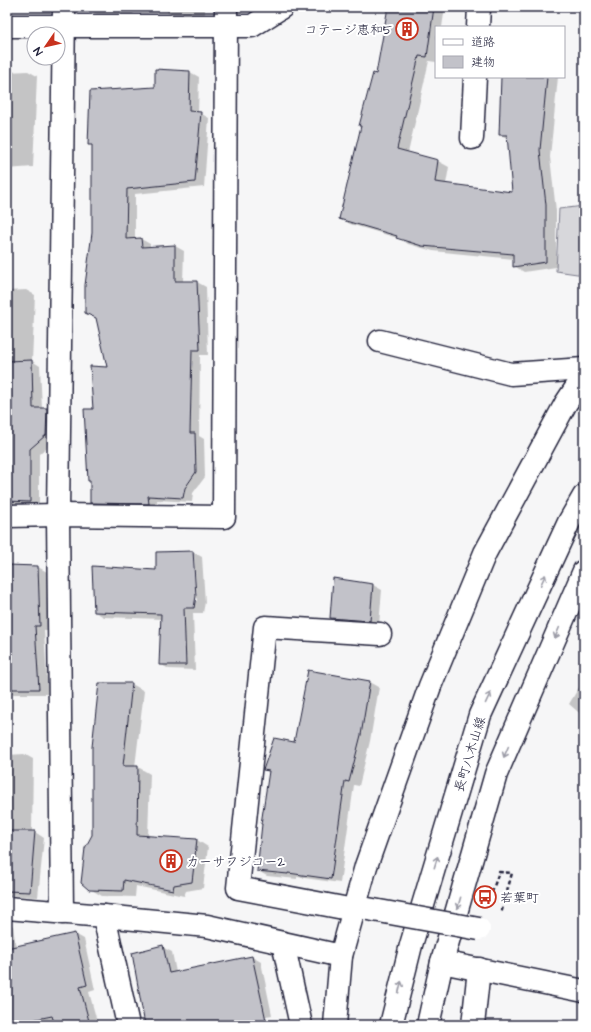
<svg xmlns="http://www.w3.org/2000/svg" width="591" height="1032" font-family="'Architects Daughter','Klee One',sans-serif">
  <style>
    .green { fill: #d7d7db; stroke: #7c7c8b }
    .shadow { fill: #0003; fill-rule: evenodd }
    .building { fill: #c2c2c9; stroke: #22223b }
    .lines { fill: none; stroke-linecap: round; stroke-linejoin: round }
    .street-casing { stroke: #22223b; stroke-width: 25 }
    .secondary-casing { stroke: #22223b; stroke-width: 25 }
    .path { stroke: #22223b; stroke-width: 2.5; stroke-dasharray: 4 3; stroke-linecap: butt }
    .street { stroke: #fff; stroke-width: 22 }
    .secondary { stroke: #fff; stroke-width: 22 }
    .street-bridge-casing { stroke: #22223b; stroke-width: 25; stroke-linecap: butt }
    .street-bridge { stroke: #fff; stroke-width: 22 }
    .oneway { stroke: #9c9ca7 }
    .labels { text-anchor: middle; stroke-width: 4; stroke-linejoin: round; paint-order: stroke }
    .poi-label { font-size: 13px; fill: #22223b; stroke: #fff; text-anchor: start }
    .street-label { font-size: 13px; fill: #22223b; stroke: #fff }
  </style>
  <rect width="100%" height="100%" fill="#f6f6f7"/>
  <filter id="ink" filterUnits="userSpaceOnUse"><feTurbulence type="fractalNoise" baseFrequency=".025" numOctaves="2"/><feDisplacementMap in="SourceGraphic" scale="8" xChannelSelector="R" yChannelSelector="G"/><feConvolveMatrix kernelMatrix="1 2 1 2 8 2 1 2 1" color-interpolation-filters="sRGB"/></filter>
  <g filter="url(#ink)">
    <path class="green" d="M584,206V275L556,271L559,209Z"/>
    <g class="shadow">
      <path d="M92,7H134L133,18L102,17L93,12Z"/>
      <path d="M152,7H205V18H177L168,13L166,8Z"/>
      <path d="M391,7H445L442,27H436V62L429,61L408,153L438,161L449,167L446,184L513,193L508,139L500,134L502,77H558L550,157L556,211V267L524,272L514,266V259L433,251L408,244L401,239L350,224L340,218L383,101Z"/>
      <path d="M28,71L37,76L33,167L7,169V72Z"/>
      <path d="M190,72L199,77L198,113H200L209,118L204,187L135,194V239H141L150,244V248L175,246L184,251L183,282H197L206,287L208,355H200L199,436L204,439L205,477L193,493L192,502L157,500L158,508L100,507L91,502V482L89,480L94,410L109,368L98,319L86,313L93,233V146L89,144L156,88Z"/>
      <path d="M26,290L35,295L32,361L40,366L42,409H46L55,415V440L39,454V506L7,505V291Z"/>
      <path d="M193,552L202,557L205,602L203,613H193L195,670L169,669L160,664L162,619L104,617L95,612L157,571ZM192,556H194L197,601H195Z"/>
      <path d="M7,566L38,567L47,572L49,630H44L48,694H7Z"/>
      <path d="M373,585L382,590L379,625L340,623L331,618Z"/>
      <path d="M309,671L370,682L379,687L370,741L359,786L354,785L340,883L297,877V879L267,876L258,871L270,773L264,769L295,743Z"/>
      <path d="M584,679V717L569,704Z"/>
      <path d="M99,684H132L144,691L135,767H138L150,774L148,837L197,840L208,847L203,888L186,891L184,896L136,886L135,897L102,896L90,889Z"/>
      <path d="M24,754L33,759L32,832H35L44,838L38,897L7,895L9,903L7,905V755Z"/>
      <path d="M7,922L13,926L16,947L75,934L84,939L95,990L89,992L98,1025H7Z"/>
      <path d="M162,947L172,952L176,972L252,957L261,962L272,1015L266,1016L268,1025H146Z"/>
    </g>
    <g class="building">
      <path d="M388,7H434L427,57L419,56L397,149L438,160L435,182L512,192L507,135H499L501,77H547L540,150L546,205V262L513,267V254L422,246L396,238L397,236L339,219L361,126H359L373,73L376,74Z"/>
      <path d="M155,69L190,71L189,111L201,112L195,182L127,189L126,239L141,238L142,247L175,245V281H197L200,350H192L190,433H195L196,472L185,488L183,498L148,496L149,504L90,503V481H88L84,409H93L90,366L107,367L96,318L85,313V285L92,233V145H88L90,91L155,87Z"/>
      <path d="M32,360L33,408H47L46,435L30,449V502L7,501V361Z"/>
      <path d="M193,551L196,596L194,608H184L186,665H159L161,614L94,612L92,566L156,570V552Z"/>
      <path d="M7,565L38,566L40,626H35L39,689H7Z"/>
      <path d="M333,578L373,584L370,621L330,618Z"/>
      <path d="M308,670L370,681L361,735L349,782L345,781L331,879L288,873V874L257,871L262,824H261L269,771L263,770L274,738L294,742Z"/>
      <path d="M99,683H132L123,766H138L137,835L197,839L192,882L174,885L173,890L124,880L123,891L89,890L81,883L85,848L92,835V747Z"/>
      <path d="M7,831H35L30,892L7,891Z"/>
      <path d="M75,933L87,985L80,987L90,1025H55L52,1016L7,1025V948Z"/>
      <path d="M163,945L169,973L252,956L267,1025H145L132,953Z"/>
    </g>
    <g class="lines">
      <g class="street-casing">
        <g id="street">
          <path d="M225,26H252L282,7"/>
          <path d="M478,27L479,7"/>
          <path d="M472,138L475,77"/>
          <path d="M380,341L511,374L584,369"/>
          <path d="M7,516L58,515L224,517L226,7"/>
          <path d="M7,908L104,916L207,926L341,956"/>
          <path d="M354,910L238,888L265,627L380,634"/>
          <path d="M62,913L58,515L64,7"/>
          <path d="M104,916L128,1025"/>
          <path d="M283,943L301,1025"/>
          <path d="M442,962L486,971L584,991"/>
          <path d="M335,1025L341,956L366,866L430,686L485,553L566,403L584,376"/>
          <path d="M473,1025L479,969"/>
        </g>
      </g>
      <g class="secondary-casing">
        <g id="secondary">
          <path d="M7,26H225"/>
          <path d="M391,1025L411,945L480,715L569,522L584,496"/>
          <path d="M428,1025L442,962L496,774L584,571"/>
        </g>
      </g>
      <path class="path" d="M492,892L499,872L512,873L501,914"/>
      <use href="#street" class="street"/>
      <use href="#secondary" class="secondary"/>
      <g class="street-bridge-casing">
        <path id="street-bridge" d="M368,909L479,929"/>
      </g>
      <use href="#street-bridge" class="street-bridge"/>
    </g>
    <defs><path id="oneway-shaft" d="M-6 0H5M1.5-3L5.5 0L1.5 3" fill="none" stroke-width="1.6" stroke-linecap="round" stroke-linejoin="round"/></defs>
    <g class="oneway">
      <use href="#oneway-shaft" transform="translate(543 580) rotate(-65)"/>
      <use href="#oneway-shaft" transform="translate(557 633) rotate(113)"/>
      <use href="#oneway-shaft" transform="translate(488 698) rotate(-65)"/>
      <use href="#oneway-shaft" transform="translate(506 752) rotate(113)"/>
      <use href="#oneway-shaft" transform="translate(436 862) rotate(-73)"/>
      <use href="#oneway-shaft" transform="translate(459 903) rotate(106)"/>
      <use href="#oneway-shaft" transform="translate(400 987) rotate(-76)"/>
    </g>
  </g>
  <defs>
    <g id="building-ring" transform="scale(1.15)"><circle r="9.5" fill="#fff" stroke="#c8321e" stroke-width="1.5"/><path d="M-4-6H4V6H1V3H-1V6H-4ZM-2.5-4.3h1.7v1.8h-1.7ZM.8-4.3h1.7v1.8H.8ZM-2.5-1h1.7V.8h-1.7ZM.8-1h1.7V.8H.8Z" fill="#c8321e"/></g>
    <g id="bus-ring" transform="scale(1.15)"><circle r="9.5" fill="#fff" stroke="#c8321e" stroke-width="1.5"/><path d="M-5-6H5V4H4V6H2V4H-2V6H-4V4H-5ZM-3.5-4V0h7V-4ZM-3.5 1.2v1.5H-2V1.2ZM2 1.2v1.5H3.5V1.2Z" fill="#c8321e"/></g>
  </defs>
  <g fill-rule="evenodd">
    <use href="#building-ring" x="407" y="29"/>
    <use href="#building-ring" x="171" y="861"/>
    <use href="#bus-ring" x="485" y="897"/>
  </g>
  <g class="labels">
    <g class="poi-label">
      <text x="392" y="34" text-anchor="end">コテージ恵和5</text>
      <text x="186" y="866">カーサフジコー2</text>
      <text x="500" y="902">若葉町</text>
    </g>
    <g class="street-label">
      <text transform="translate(469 754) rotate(-73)" y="5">長町八木山線</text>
    </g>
  </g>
  <rect width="591" height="1032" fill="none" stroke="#fff" stroke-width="24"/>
  <rect x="12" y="12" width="567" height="1008" fill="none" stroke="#22223b" stroke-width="1.5" filter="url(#ink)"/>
  <rect x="435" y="26" width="130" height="52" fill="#ffffff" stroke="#a7a7b1"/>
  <rect x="443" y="39" width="20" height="6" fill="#ffffff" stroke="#a7a7b1"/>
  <text x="471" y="46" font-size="12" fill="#22223b">道路</text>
  <rect x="443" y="56" width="20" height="12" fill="#c2c2c9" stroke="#a7a7b1"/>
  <text x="471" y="66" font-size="12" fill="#22223b">建物</text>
  <g transform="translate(46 46) rotate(236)"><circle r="19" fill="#ffffff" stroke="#a7a7b1"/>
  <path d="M0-3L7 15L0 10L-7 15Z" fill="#c8321e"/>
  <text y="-6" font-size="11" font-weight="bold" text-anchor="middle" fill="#22223b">N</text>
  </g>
</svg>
